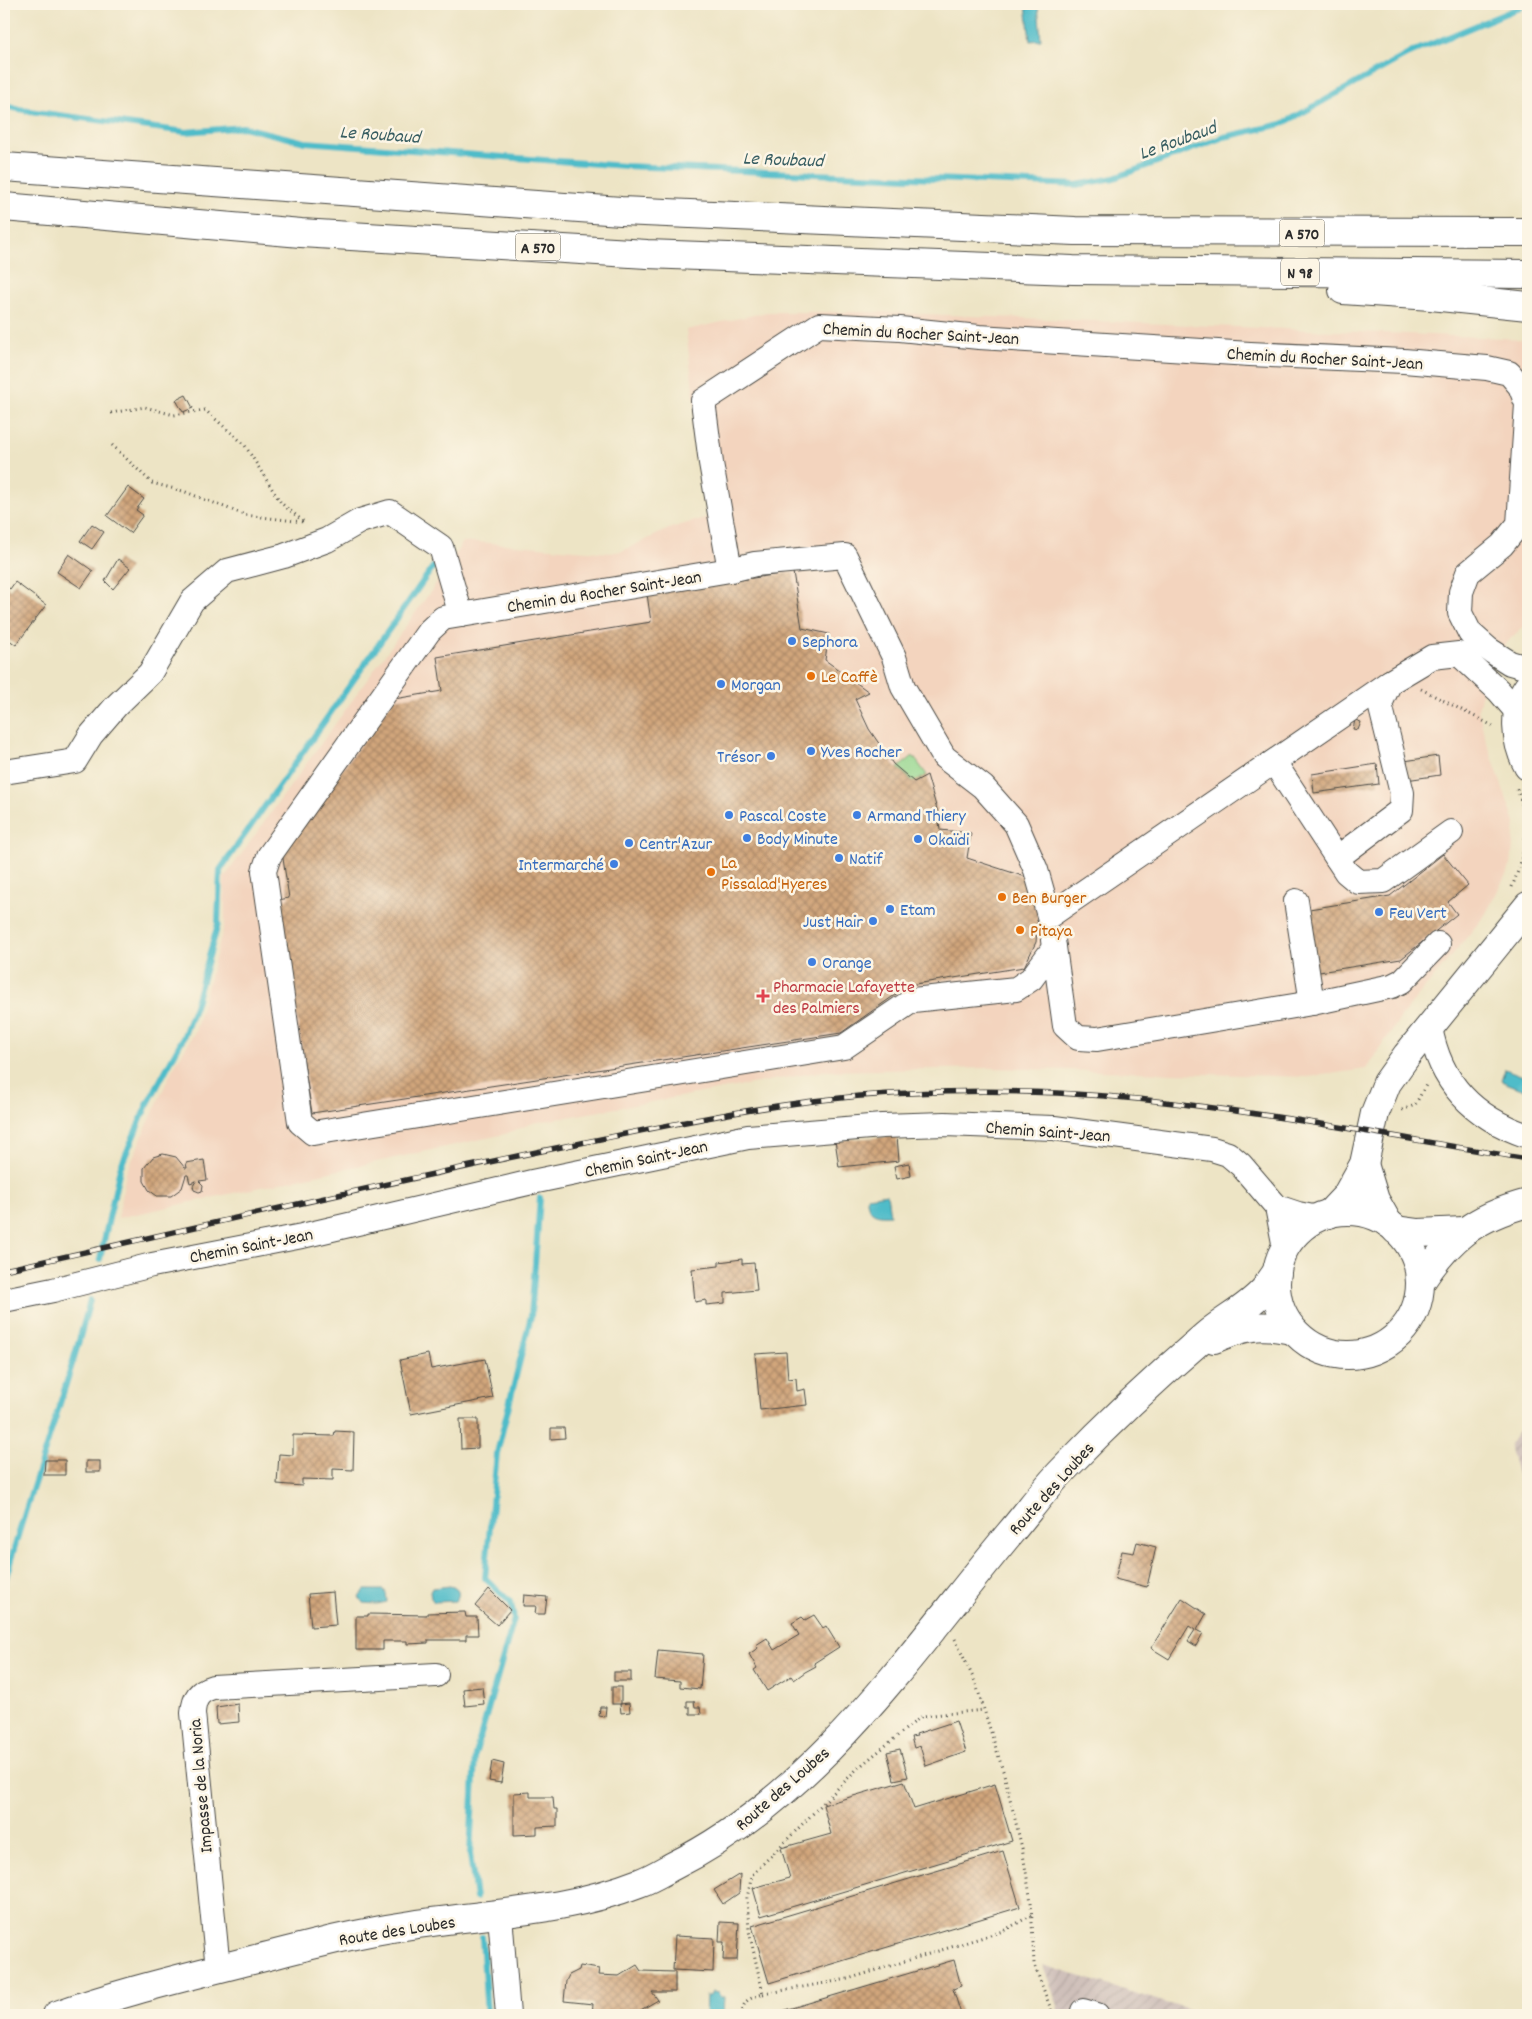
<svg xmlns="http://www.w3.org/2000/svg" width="1532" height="2019" font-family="Dekko,sans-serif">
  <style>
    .built { fill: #f3d4be }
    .industrial { fill: url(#industrial-furrows) }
    .park { fill: #93d68d; stroke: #5f805c }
    .water { fill: #4fbcc9; stroke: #3d747a }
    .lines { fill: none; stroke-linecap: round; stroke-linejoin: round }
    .stream { stroke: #4fbcc9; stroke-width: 6 }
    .building { fill: url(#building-cross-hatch) }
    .minor-casing { stroke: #484742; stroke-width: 26 }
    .major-casing { stroke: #484742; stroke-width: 30 }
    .highway-casing { stroke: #484742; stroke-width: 30 }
    .path { stroke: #484742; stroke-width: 3; stroke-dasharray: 1 4; stroke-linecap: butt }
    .minor { stroke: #fff; stroke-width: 24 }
    .major { stroke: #fff; stroke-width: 28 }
    .highway { stroke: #fff; stroke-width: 28 }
    .rail-casing { stroke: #2b2b2b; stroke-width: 5.5 }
    .rail { stroke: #fcf5e5; stroke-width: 4; stroke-dasharray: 11; stroke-linecap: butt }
    .shop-dot { fill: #3f7fe0; stroke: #fcf5e5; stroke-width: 2 }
    .food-dot { fill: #e8710a; stroke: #fcf5e5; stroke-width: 2 }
    .health-dot { fill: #e0444e; stroke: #fcf5e5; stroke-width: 2 }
    .labels { text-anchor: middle; stroke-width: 5; stroke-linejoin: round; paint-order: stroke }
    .shield { fill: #fcf5e5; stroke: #6a6863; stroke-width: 1 }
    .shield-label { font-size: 16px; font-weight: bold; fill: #2b2b2b }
    .street-label { font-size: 18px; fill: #2b2b2b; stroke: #fcf5e5 }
    .shop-label { font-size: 18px; fill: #366cbe; stroke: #fcf5e5; text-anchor: start }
    .food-label { font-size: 18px; fill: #c56008; stroke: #fcf5e5; text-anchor: start }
    .health-label { font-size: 18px; fill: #be3a42; stroke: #fcf5e5; text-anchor: start }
    .water-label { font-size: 19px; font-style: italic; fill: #385e62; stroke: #fcf5e5 }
  </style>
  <defs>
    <pattern id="industrial-furrows" width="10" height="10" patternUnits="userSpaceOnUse" patternTransform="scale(1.25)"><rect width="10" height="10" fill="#cfc0ba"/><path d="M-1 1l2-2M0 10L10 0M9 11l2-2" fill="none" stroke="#b2a5a0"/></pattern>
    <pattern id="building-cross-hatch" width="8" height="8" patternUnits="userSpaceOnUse" patternTransform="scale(1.25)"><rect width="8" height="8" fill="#d1a67c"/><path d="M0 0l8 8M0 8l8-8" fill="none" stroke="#aa8766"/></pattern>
  </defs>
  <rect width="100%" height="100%" fill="#fcf5e5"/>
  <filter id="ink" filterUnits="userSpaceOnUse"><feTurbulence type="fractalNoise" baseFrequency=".02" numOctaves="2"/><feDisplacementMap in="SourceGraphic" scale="10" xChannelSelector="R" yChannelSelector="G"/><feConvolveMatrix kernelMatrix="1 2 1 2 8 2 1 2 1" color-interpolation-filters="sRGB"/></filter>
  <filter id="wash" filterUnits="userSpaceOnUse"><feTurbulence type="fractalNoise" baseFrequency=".0096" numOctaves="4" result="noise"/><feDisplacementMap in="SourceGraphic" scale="20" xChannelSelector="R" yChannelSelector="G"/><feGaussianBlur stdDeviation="1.12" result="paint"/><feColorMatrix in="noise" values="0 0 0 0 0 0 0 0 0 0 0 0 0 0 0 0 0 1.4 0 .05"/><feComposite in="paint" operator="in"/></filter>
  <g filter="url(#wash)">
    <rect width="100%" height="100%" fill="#ede4c5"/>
    <path class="built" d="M767,312H875L1502,338L1528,340V622L1511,638L1488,667L1478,709L1484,734L1515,823L1511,865L1485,915L1401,1017L1366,1069L1308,1077L992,1068L824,1071L533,1123L505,1134L118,1218L126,1173L172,1070L195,1032L225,922L224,878L431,591L463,542H478L610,553L622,551L671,528L708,517L686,330Z"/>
    <g class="industrial">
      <path d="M1528,1416V1514L1509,1445Z"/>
      <path d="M1043,1965L1189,2010L1229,2015H1061Z"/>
    </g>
    <path class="park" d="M913,756L927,775L914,782L898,768Z"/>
    <g class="water">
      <path d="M1026,4H1038L1041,40L1030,41Z"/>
      <path d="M1505,1069L1528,1078L1527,1091L1501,1081Z"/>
      <path d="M887,1194L890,1215C876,1216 867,1214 867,1197Z"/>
      <path d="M450,1586C459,1588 461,1595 455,1601L434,1602L431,1598L430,1592L432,1588Z"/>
      <path d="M365,1590H384L386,1593L387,1602L377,1604L363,1603L359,1597Z"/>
      <path d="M712,1992L718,1993L720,1997H724L723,2015H705L706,1996H710Z"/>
    </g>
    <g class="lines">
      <g class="stream">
        <path d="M4,106L29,111L186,132L243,127L305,142L625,166L1077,185L1114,178L1224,137L1282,124L1412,52L1528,4"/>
        <path d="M100,1259L120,1168L146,1107L183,1038L195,1006L218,924L220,870L433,567"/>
        <path d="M4,1585C29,1489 66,1397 90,1300"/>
        <path d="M476,1898L470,1854L475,1755L514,1619L511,1603L485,1578L497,1453L531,1316L540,1198"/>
        <path d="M482,1937L487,2015"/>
      </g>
    </g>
    <g id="blocks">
      <g class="building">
        <path d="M186,395L193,408L183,412L176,400Z"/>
        <path d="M128,487L144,499L136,510L143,515L130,533L107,516Z"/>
        <path d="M92,524L104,532L92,549L80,541Z"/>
        <path d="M69,554L93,571L81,588L57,572Z"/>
        <path d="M118,559L130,568L113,589L105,581Z"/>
        <path d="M793,572L802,628L829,634L825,660L869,692L855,699L869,729L893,764L914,782L927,775L938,813L940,830L971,833L967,858L1035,880L1038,914L1036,942L1024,967L909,985L841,1033L312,1113L278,900L289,898L282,852L394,699L442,691L437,657L651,622L647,594Z"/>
        <path d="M15,582L46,605L16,645L4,636V588L6,586L10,589Z"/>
        <path d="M1355,720L1361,722L1358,730L1353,729Z"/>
        <path d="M1438,756L1440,775L1406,780L1404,761Z"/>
        <path d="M1377,764L1379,784L1314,793L1312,774Z"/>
        <path d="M1443,854L1468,885L1448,902L1457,914L1401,959L1313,973L1303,910L1390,896Z"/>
        <path d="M897,1136L899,1161L839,1167L835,1140Z"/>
        <path d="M163,1154L176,1157L185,1168H187L186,1163L204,1160L207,1180L199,1181L203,1185L202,1191L199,1192L194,1190L193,1186L196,1181L190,1183L188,1175H186L182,1188L171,1196H157L149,1190L144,1181V1168L153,1157Z"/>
        <path d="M909,1163L911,1176L897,1179L894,1166Z"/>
        <path d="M742,1259V1264L754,1263L757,1290L725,1293V1303L706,1305V1300L695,1302L692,1269L719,1266V1262Z"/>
        <path d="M786,1352L788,1379L796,1378L797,1391L805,1389L807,1405L760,1410L755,1354Z"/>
        <path d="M428,1354L431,1369L485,1359L493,1398L411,1414L400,1360Z"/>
        <path d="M4,1370H8L5,1493H4Z"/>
        <path d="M460,1419H478V1448L461,1449Z"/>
        <path d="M551,1428H564L565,1438L551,1439Z"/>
        <path d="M335,1431L354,1432L353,1470L333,1469V1480L302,1479V1486L277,1484L279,1454L293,1455V1435L334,1436Z"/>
        <path d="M45,1460H65V1475H44Z"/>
        <rect x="86" y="1461" width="14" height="11"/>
        <path d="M1137,1542L1156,1547L1147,1587L1115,1579L1122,1551L1134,1553Z"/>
        <path d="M489,1589L510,1610L497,1625L475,1606Z"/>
        <path d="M333,1592L336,1625L311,1627L308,1594Z"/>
        <path d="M524,1595L547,1597L545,1614H535L536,1606H523Z"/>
        <path d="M1182,1598L1206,1614L1197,1630L1203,1633L1196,1646L1188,1641L1195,1630L1189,1626L1169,1659L1151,1648Z"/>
        <path d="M465,1612L466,1617H477L478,1635H466V1640H428V1643L407,1644V1641H383V1650H356V1616H368V1614L427,1615V1613Z"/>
        <path d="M814,1615L823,1628L826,1626L839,1647L814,1663L816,1666L805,1672L794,1680L791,1676L767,1691L754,1670L757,1668L749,1654L758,1648L756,1645L767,1638L774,1650L799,1635L792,1623L802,1617L805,1620Z"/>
        <path d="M658,1650L703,1654L700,1689L680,1687V1681L655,1679Z"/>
        <rect x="614" y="1672" width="17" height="9"/>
        <path d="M482,1687L484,1704L465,1706L463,1689Z"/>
        <rect x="612" y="1687" width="9" height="17"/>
        <path d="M687,1701H694L695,1707H700L701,1714H690V1707H687Z"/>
        <path d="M629,1703L630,1712L621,1713L620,1704Z"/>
        <path d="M238,1704L239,1722L217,1724L216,1707Z"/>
        <path d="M600,1707H606L605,1717L599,1716Z"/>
        <path d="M956,1721L966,1752L926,1766L920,1746L914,1748L911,1737L917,1736L916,1734Z"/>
        <path d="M900,1749L908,1777L894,1780L887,1752Z"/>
        <path d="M492,1761L504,1764L501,1783L489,1781Z"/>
        <path d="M904,1781L914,1809L995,1784L1012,1841L761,1916L753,1888L790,1878L781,1848L831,1834L823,1805Z"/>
        <path d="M530,1792V1797H553L554,1809H557V1826L537,1827V1834L514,1835V1793Z"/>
        <path d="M1003,1851L1020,1907L769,1983L752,1926Z"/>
        <path d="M740,1874L739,1893L723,1904L714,1890Z"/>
        <path d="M720,1922L739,1923L737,1960H723L724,1942H719Z"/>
        <path d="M675,1936L714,1938L713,1972L673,1970Z"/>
        <path d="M954,1960L961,1986L953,1989L961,2014L956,2015H768Z"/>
        <path d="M637,1965L641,1971L675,1972V1992H652L658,2000L632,2015H592L593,2004L564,2001L566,1981L569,1975L579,1970L580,1966L599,1969L598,1975L619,1976Z"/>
      </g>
    </g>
  </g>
  <g filter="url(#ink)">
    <use href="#blocks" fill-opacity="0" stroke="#484742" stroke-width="1"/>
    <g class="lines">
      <g class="minor-casing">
        <g id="minor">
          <path d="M730,570L711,463L703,401L819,325L900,329L979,337L1250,354L1404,361L1487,368L1509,373L1520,386L1527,404L1519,524L1502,545L1468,573L1461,592L1460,613L1470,633L1488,649L1510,663L1528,668"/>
          <path d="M1274,762L1346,872L1358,882L1383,881L1451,832"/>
          <path d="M4,772L75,761L91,735L116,706L150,673L192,601L227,571L284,556L327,540L360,521L390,512L441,547L461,615"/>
          <path d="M1337,858L1401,810L1402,793L1380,704L1390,682"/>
          <path d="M1296,901L1312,1003"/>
          <path d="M1053,940L1065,1026L1078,1038L1097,1039L1312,1003L1392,986L1402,981L1438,944"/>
          <path d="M1054,948L1031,979L1016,989L913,1000L844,1047L313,1133L300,1122L264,871L269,856L429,631L443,618L730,570L755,564L845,556L894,657L903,687L944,757L983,787L1016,824L1036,870L1049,916L1390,682L1432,657L1459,654L1499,691L1518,713"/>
          <path d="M1430,1027C1440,1084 1474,1118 1528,1136"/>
          <path d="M1277,1207L1298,1214L1318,1218"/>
          <path d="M4,1300L53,1290L152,1265L302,1236L532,1182L748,1137L882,1126L945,1124L1054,1128L1212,1149L1228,1154L1241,1165L1277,1207L1285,1248"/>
          <path d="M500,1915L508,2015"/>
          <path d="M218,1969L193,1713C194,1698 199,1691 213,1687L436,1675"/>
          <path d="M1083,2011L1097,2015"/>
        </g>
      </g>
      <g class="major-casing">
        <g id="major">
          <path d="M1528,687C1512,709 1515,743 1528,766"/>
          <path d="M1364,1164L1375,1200L1388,1223"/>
          <circle cx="1348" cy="1283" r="72"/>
          <path d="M1329,1214L1346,1196L1364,1164L1375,1113L1387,1083L1407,1055L1528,906"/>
          <path d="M1396,1230L1418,1233L1464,1231"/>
          <path d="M1420,1283C1449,1238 1475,1217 1528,1203"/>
          <path d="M1214,1339C1243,1326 1261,1323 1292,1330"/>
          <path d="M57,2015C118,1993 182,1978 244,1962C297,1949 350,1934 405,1926C484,1913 563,1913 639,1883C651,1879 662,1872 673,1866C818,1794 910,1653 1010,1533C1028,1512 1044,1489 1063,1470C1108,1423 1156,1378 1205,1336C1223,1320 1247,1309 1264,1290C1268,1285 1272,1278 1277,1272"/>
        </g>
      </g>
      <g class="highway-casing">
        <g id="highway">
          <path d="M4,167L621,211L1075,231L1528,232"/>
          <path d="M4,207L301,233L647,254L1073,270L1528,274"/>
          <path d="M1343,290L1431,296L1528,306"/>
        </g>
      </g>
      <g class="path">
        <path d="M111,413L145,407L174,415L205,410L244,444L281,503L304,522"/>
        <path d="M112,445L152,483L183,491L245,515L303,522"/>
        <path d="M1421,689L1493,726"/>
        <path d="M1512,887C1526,852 1532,823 1516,787"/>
        <path d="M1402,1110L1415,1105L1427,1083"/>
        <path d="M955,1639L976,1684L1004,1774L1022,1848L1031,1902L1034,1964L1053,2015"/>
        <path d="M763,1994L848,1979L1003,1931L1032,1915"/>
        <path d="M742,2015C743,1999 749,1999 763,1994L749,1931L747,1898L752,1875L858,1768L922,1716L984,1710"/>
      </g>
      <use href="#minor" class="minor"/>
      <use href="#major" class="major"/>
      <use href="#highway" class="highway"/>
      <g class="rail-casing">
        <path id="rail" d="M4,1270C191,1229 378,1184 566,1146C680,1123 794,1097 911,1093C976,1090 1041,1091 1105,1096C1247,1108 1388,1136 1528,1159"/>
      </g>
      <use href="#rail" class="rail"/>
    </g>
  </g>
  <g class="shop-dot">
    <circle cx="792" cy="641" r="5"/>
    <circle cx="721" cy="684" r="5"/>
    <circle cx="811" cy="751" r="5"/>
    <circle cx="771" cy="756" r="5"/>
    <circle cx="729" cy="815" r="5"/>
    <circle cx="857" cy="815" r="5"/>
    <circle cx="747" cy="838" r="5"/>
    <circle cx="918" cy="839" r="5"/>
    <circle cx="629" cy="843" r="5"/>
    <circle cx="839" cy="858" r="5"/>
    <circle cx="614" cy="864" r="5"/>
    <circle cx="890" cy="909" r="5"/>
    <circle cx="1379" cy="912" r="5"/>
    <circle cx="873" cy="921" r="5"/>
    <circle cx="812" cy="962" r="5"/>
  </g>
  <g class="food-dot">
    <circle cx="811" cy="676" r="5"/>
    <circle cx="711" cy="872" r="5"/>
    <circle cx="1002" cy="897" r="5"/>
    <circle cx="1020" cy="930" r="5"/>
  </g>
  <path class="health-dot" d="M760.5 988.5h5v5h5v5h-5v5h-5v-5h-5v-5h5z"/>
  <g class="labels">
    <g class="shield">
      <rect x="1279.5" y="219.5" width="45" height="27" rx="4"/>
      <rect x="515.5" y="233.5" width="45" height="27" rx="4"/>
      <rect x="1281" y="258.5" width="38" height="27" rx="4"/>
    </g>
    <g class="shield-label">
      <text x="1302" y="239">A 570</text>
      <text x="538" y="253">A 570</text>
      <text x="1300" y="278">N 98</text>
    </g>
    <g class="street-label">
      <text transform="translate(921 333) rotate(3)" y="6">Chemin du Rocher Saint-Jean</text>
      <text transform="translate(1325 358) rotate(3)" y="6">Chemin du Rocher Saint-Jean</text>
      <text transform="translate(604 591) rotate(-9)" y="6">Chemin du Rocher Saint-Jean</text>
      <text transform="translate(1048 1131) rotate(4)" y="6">Chemin Saint-Jean</text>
      <text transform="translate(646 1158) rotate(-12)" y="6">Chemin Saint-Jean</text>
      <text transform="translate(251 1245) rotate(-11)" y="6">Chemin Saint-Jean</text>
      <text transform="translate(1051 1488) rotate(-48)" y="6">Route des Loubes</text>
      <text transform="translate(200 1786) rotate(-95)" y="6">Impasse de la Noria</text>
      <text transform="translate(782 1788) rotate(-41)" y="6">Route des Loubes</text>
      <text transform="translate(397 1930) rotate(-9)" y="6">Route des Loubes</text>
    </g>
    <g class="shop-label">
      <text x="802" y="647">Sephora</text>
      <text x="731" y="690">Morgan</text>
      <text x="821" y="757">Yves Rocher</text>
      <text x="761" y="762" text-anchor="end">Trésor</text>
      <text x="739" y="821">Pascal Coste</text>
      <text x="867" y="821">Armand Thiery</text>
      <text x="757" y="844">Body Minute</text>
      <text x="928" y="845">Okaïdi</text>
      <text x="639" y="849">Centr'Azur</text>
      <text x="849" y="864">Natif</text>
      <text x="604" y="870" text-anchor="end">Intermarché</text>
      <text x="900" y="915">Etam</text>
      <text x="1389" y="918">Feu Vert</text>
      <text x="863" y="927" text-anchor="end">Just Hair</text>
      <text x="822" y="968">Orange</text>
    </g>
    <g class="food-label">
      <text x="821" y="682">Le Caffè</text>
      <text x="721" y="868">La<tspan x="721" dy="21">Pissalad'Hyeres</tspan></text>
      <text x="1012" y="903">Ben Burger</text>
      <text x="1030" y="936">Pitaya</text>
    </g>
    <g class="health-label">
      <text x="773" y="992">Pharmacie Lafayette<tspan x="773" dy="21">des Palmiers</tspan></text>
    </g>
    <g class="water-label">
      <text transform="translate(380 133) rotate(4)" y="7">Le Roubaud</text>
      <text transform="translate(1177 139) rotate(-20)" y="7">Le Roubaud</text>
      <text transform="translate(783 158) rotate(2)" y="7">Le Roubaud</text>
    </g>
  </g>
  <rect width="1532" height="2019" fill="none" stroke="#fcf5e5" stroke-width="20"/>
</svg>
